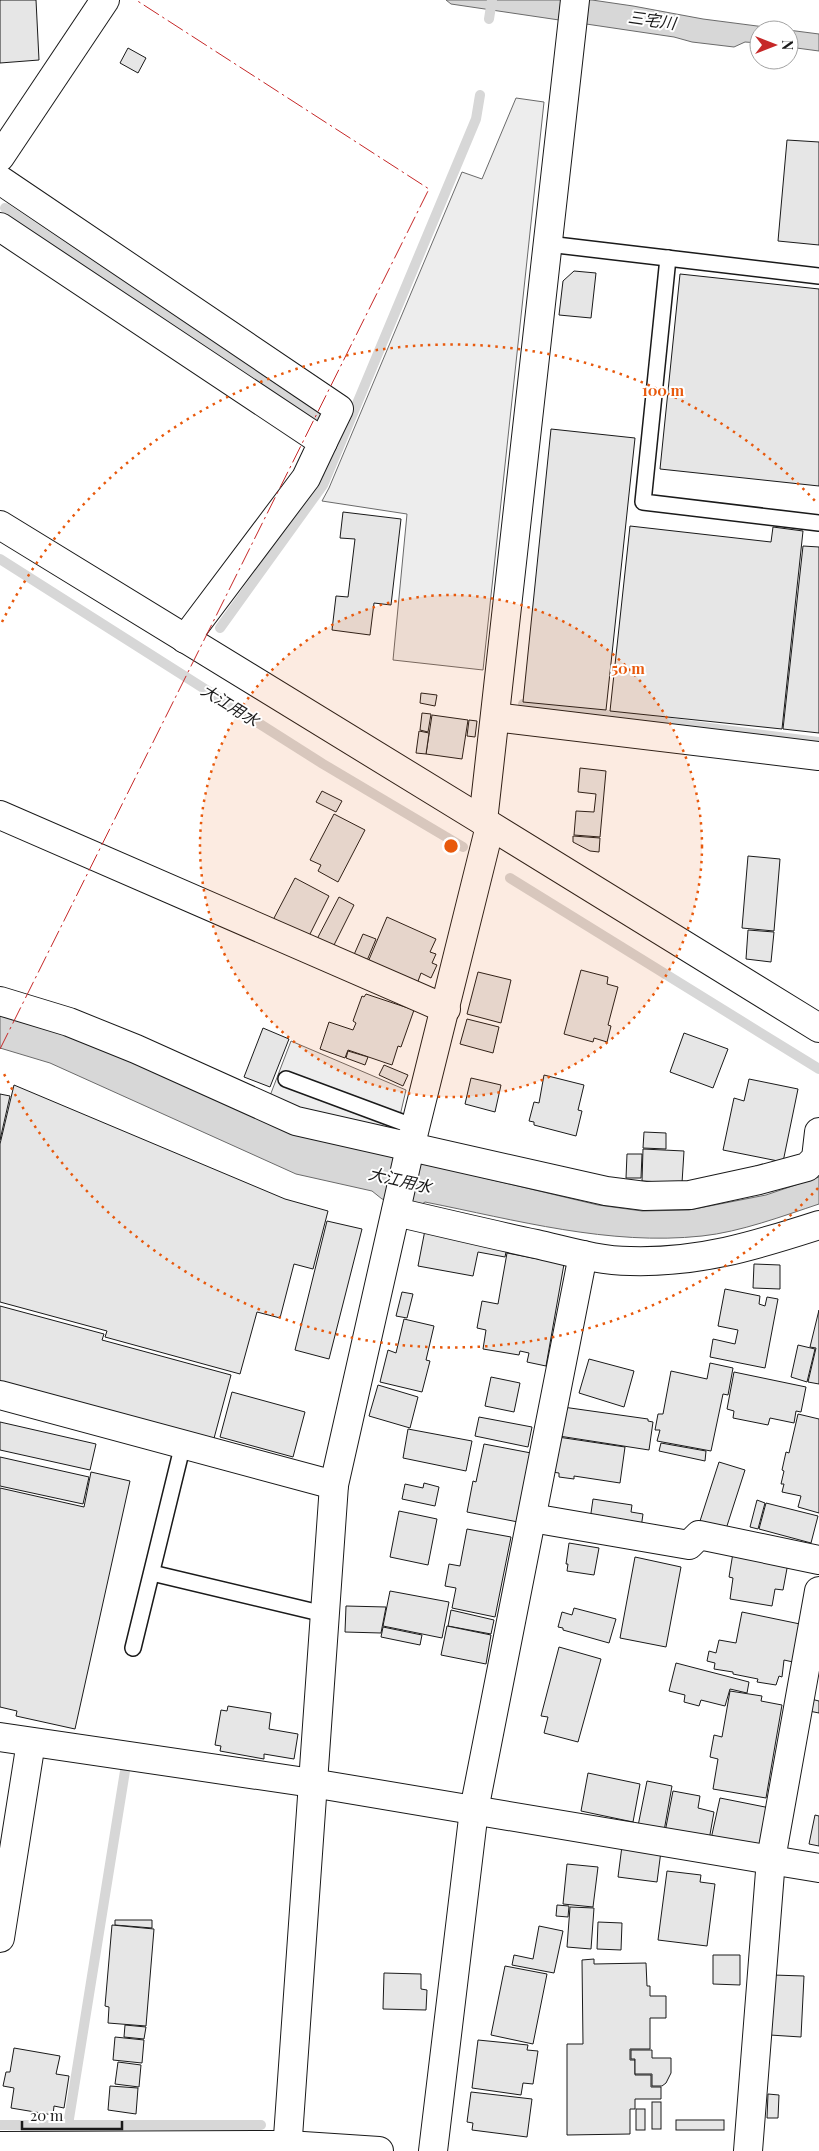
<svg xmlns="http://www.w3.org/2000/svg" width="819" height="2151" font-family="'Playfair Display','Noto Sans JP',serif">
  <style>
    .built { fill: #ededed; stroke: #6a6a6a }
    .water { fill: #d7d7d7; stroke: #6a6a6a }
    .lines { fill: none; stroke-linecap: round; stroke-linejoin: round }
    .stream { stroke: #d7d7d7; stroke-width: 10 }
    .building { fill: #e6e6e6; stroke: #1a1a1a }
    .lane-casing { stroke: #1a1a1a; stroke-width: 18 }
    .street-casing { stroke: #1a1a1a; stroke-width: 30 }
    .secondary-casing { stroke: #1a1a1a; stroke-width: 30 }
    .lane { stroke: #fff; stroke-width: 15 }
    .street { stroke: #fff; stroke-width: 28 }
    .secondary { stroke: #fff; stroke-width: 28 }
    .power { stroke: #c62828; stroke-width: 1; stroke-dasharray: 18 4 2.5 4; stroke-linecap: butt }
    .ring { fill: none; stroke: #e8590c; stroke-width: 2.5; stroke-dasharray: 2.5 5 }
    .labels { text-anchor: middle; stroke-width: 4; stroke-linejoin: round; paint-order: stroke }
    .water-label { font-size: 16px; font-style: italic; fill: #1a1a1a; stroke: #fff }
    .centre { fill: #e8590c; stroke: #fff; stroke-width: 2.5 }
    .ring-label { font-size: 15px; text-anchor: middle; font-weight: bold; fill: #e8590c; stroke: #fff; stroke-width: 4; stroke-linejoin: round; paint-order: stroke }
  </style>
  <rect width="100%" height="100%" fill="#fff"/>
  <g class="built">
    <path d="M516,98L544,102L483,670L393,660L407,514L322,501L329,488L462,172L482,179Z"/>
    <path d="M291,1041L406,1090L395,1137L268,1101Z"/>
  </g>
  <g class="water">
    <path d="M446,0H592L633,6L703,19L819,34V51L789,47V30H759V43L745,42L734,47L692,42L674,37L451,4Z"/>
    <path d="M0,1009L403,1156L480,1177L598,1205L642,1211L689,1210L766,1195L819,1177V1204C783,1216 740,1232 702,1236C609,1246 516,1220 425,1202L416,1208L382,1199L372,1191L296,1174L50,1063L0,1048Z"/>
  </g>
  <g class="lines">
    <g class="stream">
      <path d="M489,19L492,0"/>
      <path d="M5,208L318,418"/>
      <path d="M0,559L323,764L463,847"/>
      <path d="M220,628L323,485L476,119L480,95"/>
      <path d="M523,704L819,742"/>
      <path d="M510,878L819,1069"/>
      <path d="M0,2125H261"/>
      <path d="M68,2125L125,1771"/>
    </g>
  </g>
  <g class="building">
    <path d="M0,0H36L39,60L0,63Z"/>
    <path d="M128,48L146,58L138,73L120,63Z"/>
    <path d="M787,140L819,142V245L778,241Z"/>
    <path d="M574,271L596,273L591,318L559,315L563,281Z"/>
    <path d="M680,274L819,289V486L660,469Z"/>
    <path d="M551,429L635,438L606,710L523,702Z"/>
    <path d="M343,512L401,519L391,605L374,603L370,635L332,630L336,596L348,597L355,539L340,538Z"/>
    <path d="M630,526L771,542L773,527L803,531L782,729L610,711Z"/>
    <path d="M803,546L819,547V733L783,729Z"/>
    <path d="M421,693L437,695L435,706L420,703Z"/>
    <path d="M422,713L431,714L428,732L420,730Z"/>
    <path d="M432,715L468,720L462,759L426,754Z"/>
    <path d="M469,720L477,721L475,737L467,736Z"/>
    <path d="M419,731L429,733L426,754L416,753Z"/>
    <path d="M580,768L606,771L600,837L574,835L576,811L594,812L596,794L578,792Z"/>
    <path d="M322,791L342,801L336,812L316,802Z"/>
    <path d="M334,814L365,830L338,882L318,871L321,865L310,860Z"/>
    <path d="M573,836L600,838L599,852L590,851L573,842Z"/>
    <path d="M748,856L780,859L774,931L742,928Z"/>
    <path d="M295,878L329,896L308,938L273,920Z"/>
    <path d="M339,897L354,905L333,947L317,939Z"/>
    <path d="M387,917L436,939L430,952L436,954L432,963L437,965L431,978L421,973L417,984L368,962Z"/>
    <path d="M748,930L774,932L771,962L746,959Z"/>
    <path d="M363,934L376,939L366,963L353,957Z"/>
    <path d="M581,970L608,977L607,984L618,987L608,1025L611,1026L607,1042L594,1038L593,1042L564,1034Z"/>
    <path d="M478,972L511,980L501,1023L467,1014Z"/>
    <path d="M366,994L414,1010L401,1047L398,1046L392,1065L348,1050L345,1058L320,1049L329,1022L353,1030L356,1023L353,1021L362,996L364,997Z"/>
    <path d="M467,1019L499,1027L493,1053L460,1044Z"/>
    <path d="M263,1028L289,1039L270,1087L244,1077Z"/>
    <path d="M684,1033L728,1049L713,1088L670,1072Z"/>
    <path d="M348,1051L368,1057L365,1065L346,1058Z"/>
    <path d="M384,1065L408,1075L403,1086L379,1075Z"/>
    <path d="M544,1075L584,1085L578,1110L582,1111L576,1136L534,1125V1122L529,1121L534,1102L539,1103Z"/>
    <path d="M471,1078L501,1085L495,1112L465,1104Z"/>
    <path d="M749,1079L798,1089L783,1162L723,1150L734,1098L744,1101Z"/>
    <path d="M14,1085L285,1199L328,1211L313,1269L294,1264L280,1318L257,1312L240,1374L105,1337L107,1331L0,1302V1144Z"/>
    <path d="M0,1094L10,1096L0,1140Z"/>
    <path d="M644,1132L666,1133V1149L643,1148Z"/>
    <path d="M643,1149L684,1151L682,1183L642,1181Z"/>
    <path d="M627,1154H642L641,1178H626Z"/>
    <path d="M327,1221L362,1229L329,1359L295,1350Z"/>
    <path d="M425,1230L527,1255L506,1252L505,1257L478,1252L473,1276L418,1266Z"/>
    <path d="M507,1253L564,1264L546,1366L527,1362L529,1353L520,1351L519,1355L483,1349L486,1330L477,1328L482,1301L498,1304Z"/>
    <path d="M754,1264L780,1265V1289L753,1288Z"/>
    <path d="M725,1289L760,1296L759,1304L765,1306L767,1297L778,1299L765,1368L710,1357L713,1339L735,1344L738,1330L718,1326Z"/>
    <path d="M402,1292L413,1294L407,1318L396,1316Z"/>
    <path d="M0,1306L104,1334L102,1340L231,1375L213,1442L0,1381Z"/>
    <path d="M819,1310V1384L808,1382L816,1348L810,1347Z"/>
    <path d="M404,1319L434,1326L426,1360L430,1361L422,1392L380,1382L388,1350L396,1353Z"/>
    <path d="M798,1345L815,1349L807,1382L791,1377Z"/>
    <path d="M589,1359L634,1371L624,1407L579,1393Z"/>
    <path d="M710,1363L733,1368L728,1395L723,1394L711,1451L657,1441L660,1430H655L658,1414H663L671,1371L707,1379Z"/>
    <path d="M734,1372L806,1387L801,1412L796,1411L794,1423L770,1418L768,1425L733,1418L734,1411L727,1409Z"/>
    <path d="M491,1377L520,1383L514,1412L485,1406Z"/>
    <path d="M378,1385L418,1397L410,1428L369,1416Z"/>
    <path d="M232,1392L305,1412L293,1457L220,1437Z"/>
    <path d="M563,1407L648,1419V1421L653,1422L649,1450L559,1436Z"/>
    <path d="M798,1414L819,1419V1513L798,1507L801,1496L782,1492L784,1484H781L784,1471L782,1470L786,1452L789,1453Z"/>
    <path d="M479,1417L532,1427L528,1447L475,1436Z"/>
    <path d="M0,1422L96,1444L90,1470L0,1450Z"/>
    <path d="M408,1429L472,1441L466,1471L403,1458Z"/>
    <path d="M558,1437L625,1447L620,1483L574,1476V1479L559,1477V1473L552,1472Z"/>
    <path d="M661,1443L706,1451L705,1461L659,1451Z"/>
    <path d="M484,1444L531,1453L518,1522L467,1512L473,1481L476,1482Z"/>
    <path d="M0,1457L89,1477L83,1504L0,1486Z"/>
    <path d="M719,1462L745,1470L726,1529L700,1521Z"/>
    <path d="M91,1472L130,1481L75,1729L16,1716L17,1711L0,1707V1488L84,1507Z"/>
    <path d="M424,1483L439,1487L435,1506L402,1499L405,1484L423,1488Z"/>
    <path d="M593,1499L632,1505L631,1512L643,1514L641,1528L590,1520Z"/>
    <path d="M757,1500L765,1503L758,1529L750,1527Z"/>
    <path d="M766,1503L818,1516L811,1543L759,1529Z"/>
    <path d="M399,1511L437,1519L428,1565L390,1557Z"/>
    <path d="M467,1529L511,1537L495,1617L452,1608L456,1588L445,1586L449,1564L460,1566Z"/>
    <path d="M569,1543L599,1548L594,1575L567,1571L568,1564H566Z"/>
    <path d="M733,1553L788,1563L783,1590L775,1589L772,1606L730,1599L733,1578L729,1577Z"/>
    <path d="M635,1557L681,1567L666,1647L620,1638Z"/>
    <path d="M390,1591L449,1602L442,1638L383,1626Z"/>
    <path d="M346,1606L386,1607L381,1633L345,1632Z"/>
    <path d="M574,1608L616,1619L609,1643L563,1630V1628L558,1627L562,1612L572,1615Z"/>
    <path d="M451,1610L494,1620L491,1634L448,1626Z"/>
    <path d="M742,1612L800,1624L793,1662L784,1660L782,1677L779,1676L776,1685L757,1682L758,1679L733,1674V1672L714,1669L715,1663L707,1661L709,1651L716,1653L719,1640L736,1643Z"/>
    <path d="M447,1626L491,1635L486,1664L441,1655Z"/>
    <path d="M383,1627L422,1635L420,1645L381,1637Z"/>
    <path d="M559,1647L601,1659L578,1742L544,1733L548,1717L541,1716Z"/>
    <path d="M676,1663L749,1682L747,1693L730,1689L725,1706L701,1700L699,1706L684,1702L685,1695L669,1691Z"/>
    <path d="M730,1691L762,1696L761,1701L782,1705L766,1798L713,1789L718,1759L710,1757L714,1735L722,1737Z"/>
    <path d="M807,1698L819,1701V1713L804,1710Z"/>
    <path d="M228,1706L271,1713L269,1729L298,1734L294,1759L264,1754V1759L220,1751L221,1746L215,1745L221,1710L227,1711Z"/>
    <path d="M588,1773L640,1784L633,1822L581,1811Z"/>
    <path d="M647,1781L672,1786L664,1831L638,1826Z"/>
    <path d="M673,1791L700,1796L698,1808L714,1812L709,1840L665,1832Z"/>
    <path d="M720,1798L770,1808L762,1849L711,1839Z"/>
    <path d="M815,1815L819,1816V1846L809,1844Z"/>
    <path d="M622,1846L661,1851L657,1882L618,1877Z"/>
    <path d="M567,1864L598,1867L593,1907L563,1904Z"/>
    <path d="M667,1871L701,1875L700,1882L715,1884L707,1946L658,1940Z"/>
    <path d="M557,1905L569,1906L568,1917L556,1916Z"/>
    <path d="M570,1907L594,1908L591,1949L567,1947Z"/>
    <path d="M115,1920H152V1928L115,1925Z"/>
    <path d="M598,1922L622,1923L621,1950L597,1949Z"/>
    <path d="M112,1925L154,1929L146,2026L108,2023L109,2007L105,2006Z"/>
    <path d="M539,1926L563,1931L554,1973L512,1965L514,1955L533,1959Z"/>
    <path d="M713,1955H740V1985L713,1984Z"/>
    <path d="M594,1959V1964L646,1963L647,1986H650V1996H666V2018H650V2049H630V2060H635V2075H651V2087H661V2099H635V2109H630V2134L567,2135V2044H583L582,1960Z"/>
    <path d="M505,1966L547,1974L533,2044L491,2035Z"/>
    <path d="M384,1973L421,1974V1989L427,1990L426,2010L383,2009Z"/>
    <path d="M773,1975L804,1976L801,2037L770,2035Z"/>
    <path d="M125,2025L146,2027L144,2039L124,2037Z"/>
    <path d="M115,2037L144,2040L142,2063L113,2060Z"/>
    <path d="M478,2040L528,2045L527,2050L538,2051L533,2084L523,2083L521,2095L472,2088Z"/>
    <path d="M14,2048L60,2056L56,2074L69,2076L64,2108L54,2106L53,2115L11,2108L14,2088L3,2086L6,2072H10Z"/>
    <path d="M631,2050H652V2058H671V2073L666,2083L662,2086H652V2074H635V2059H631Z"/>
    <path d="M118,2062L141,2065L139,2087L115,2084Z"/>
    <path d="M110,2086L138,2088L136,2114L108,2110Z"/>
    <path d="M471,2092L532,2099L527,2137L472,2130L473,2123L467,2122Z"/>
    <path d="M768,2094L779,2095L778,2118H767Z"/>
    <rect x="652" y="2102" width="9" height="27"/>
    <rect x="636" y="2109" width="9" height="21"/>
    <rect x="676" y="2120" width="48" height="10"/>
  </g>
  <g class="lines">
    <g class="lane-casing">
      <g id="lane">
        <path d="M548,244L819,276"/>
        <path d="M668,258L643,502L819,523"/>
        <path d="M286,1079L415,1127"/>
        <path d="M152,1573L324,1614"/>
        <path d="M133,1648L183,1444"/>
      </g>
    </g>
    <g class="street-casing">
      <g id="street">
        <path d="M0,157L105,0"/>
        <path d="M0,180L339,409L323,442"/>
        <path d="M0,227L323,442L306,478L185,639"/>
        <path d="M0,525L483,821"/>
        <path d="M495,717L819,756"/>
        <path d="M0,815L446,1009"/>
        <path d="M0,1001L69,1022L136,1049L296,1121L606,1191L645,1196L690,1195L759,1180L807,1167L816,1158L819,1132"/>
        <path d="M396,1212C443,1223 490,1234 536,1244C567,1251 599,1261 630,1261C699,1263 754,1246 819,1225"/>
        <path d="M0,1395L334,1485"/>
        <path d="M532,1518L689,1545L699,1535L819,1560"/>
        <path d="M0,1737L312,1783L819,1868"/>
        <path d="M0,1938L31,1742"/>
        <path d="M0,2146L288,2145L379,2151"/>
        <path d="M433,2151L474,1810L583,1255"/>
        <path d="M748,2151L771,1859L819,1591"/>
      </g>
    </g>
    <g class="secondary-casing">
      <g id="secondary">
        <path d="M575,0L483,821L819,1028"/>
        <path d="M287,2151L334,1485L410,1148L490,826"/>
      </g>
    </g>
    <use href="#lane" class="lane"/>
    <use href="#street" class="street"/>
    <use href="#secondary" class="secondary"/>
    <path class="power" d="M0,1049L429,189L136,0"/>
  </g>
  <circle cx="451" cy="846" r="251" fill="#e8590c" fill-opacity=".12"/>
  <g class="ring">
    <circle cx="451" cy="846" r="251"/>
    <path d="M818 1188A502 502 0 0 1 2 1070M2 622A502 502 0 0 1 818 504"/>
  </g>
  <g class="labels">
    <g class="water-label">
      <text transform="translate(652 20) rotate(8)" y="6">三宅川</text>
      <text transform="translate(230 705) rotate(32)" y="6">大江用水</text>
      <text transform="translate(400 1180) rotate(13)" y="6">大江用水</text>
    </g>
  </g>
  <circle cx="451" cy="846" r="8" class="centre"/>
  <g class="ring-label">
    <text x="663" y="396">100 m</text>
    <text x="628" y="674">50 m</text>
  </g>
  <g transform="translate(774 45) rotate(90)"><circle r="24" fill="#ffffff" stroke="#a3a3a3"/>
  <path d="M0-4L9 19L0 12L-9 19Z" fill="#c62828"/>
  <text y="-8" font-size="14" font-weight="bold" text-anchor="middle" fill="#1a1a1a">N</text>
  </g>
  <path d="M22 2121v8h100v-8" fill="none" stroke="#1a1a1a" stroke-width="2.5"/>
  <text x="30" y="2121" font-size="15" fill="#1a1a1a" stroke="#ffffff" stroke-width="4" paint-order="stroke">20 m</text>
</svg>
